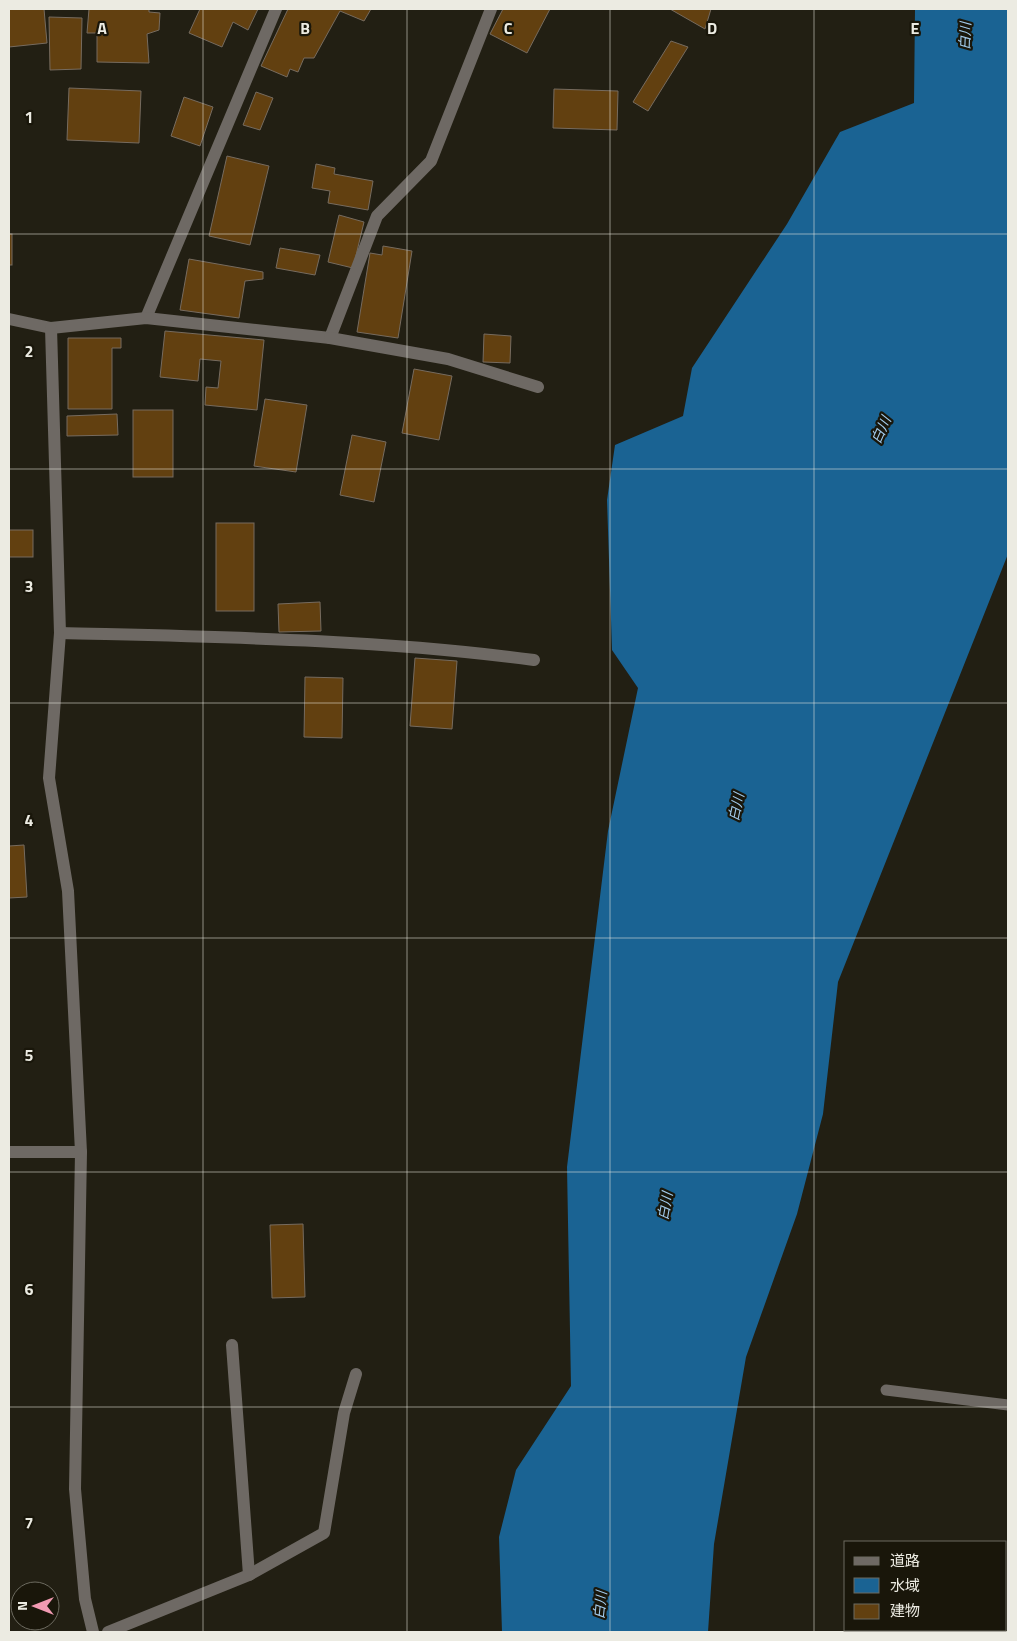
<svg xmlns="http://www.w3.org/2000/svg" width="1017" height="1641" font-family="'Titillium Web','Noto Sans JP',sans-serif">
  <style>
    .water { fill: #1a6393 }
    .building { fill: #624010; stroke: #766b5f }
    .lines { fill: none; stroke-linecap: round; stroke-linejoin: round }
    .lane { stroke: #6e6964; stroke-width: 11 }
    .street { stroke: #6e6964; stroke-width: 12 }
    .grid { fill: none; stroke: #ecebe2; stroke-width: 1; stroke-opacity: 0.55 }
    .labels { text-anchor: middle; stroke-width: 4.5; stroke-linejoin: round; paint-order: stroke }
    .water-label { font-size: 14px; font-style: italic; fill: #a3cced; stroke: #19160a }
    .grid-label { font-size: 16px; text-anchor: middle; font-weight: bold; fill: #ecebe2; stroke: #19160a; stroke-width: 4.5; stroke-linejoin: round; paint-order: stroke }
  </style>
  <rect width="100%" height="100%" fill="#221f13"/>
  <path class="water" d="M915,9H1008V554L838,982L823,1114L797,1214L746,1357L714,1544L708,1632H502L499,1537L516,1470L571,1386L567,1167L608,831L638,688L612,650L607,500L615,445L683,416L692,368L787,224L840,132L914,103Z"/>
  <g class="building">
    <path d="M9,9H44L47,43L9,47Z"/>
    <path d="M89,9H149V12L160,13L159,30L147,34L149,63L97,62V33H87Z"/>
    <path d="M200,9H258L248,30L233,22L222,47L189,33Z"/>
    <path d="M288,9H371L364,21L340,11L314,58H304L298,72L290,69L287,77L261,66Z"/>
    <path d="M503,9H550L527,53L490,34Z"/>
    <path d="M670,9H711L705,29Z"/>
    <path d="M49,17L82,18L81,69L50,70Z"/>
    <path d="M671,41L688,47L648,111L633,102Z"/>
    <path d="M69,88L141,91L139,143L67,140Z"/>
    <path d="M554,89L618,91L617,130L553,128Z"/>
    <path d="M256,92L273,98L260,130L243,125Z"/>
    <path d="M184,97L213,107L200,146L171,136Z"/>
    <path d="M227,156L269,166L250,245L209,236Z"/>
    <path d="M316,164L335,168L334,174L373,181L368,210L328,203L330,191L312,188Z"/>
    <path d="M339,215L364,222L353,268L328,262Z"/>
    <rect x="9" y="234" width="3" height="31"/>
    <path d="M383,246L412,251L398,338L357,332L370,253L382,255Z"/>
    <path d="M280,248L320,255L315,275L276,268Z"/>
    <path d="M189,259L263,272V279L245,281L239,318L180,310Z"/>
    <path d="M165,331L264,340L257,410L205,405L206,387L218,388L221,361L200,359L198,381L160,377Z"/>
    <path d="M484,334L511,336L510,363L483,362Z"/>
    <path d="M68,338H121V348H112V409H68Z"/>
    <path d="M414,369L452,376L439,440L402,433Z"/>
    <path d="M265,399L307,405L296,472L254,466Z"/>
    <rect x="133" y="410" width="40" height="67"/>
    <path d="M117,414L118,435L67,436V416Z"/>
    <path d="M352,435L386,442L374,502L340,495Z"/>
    <rect x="216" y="523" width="38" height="88"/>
    <rect x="9" y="530" width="24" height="27"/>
    <path d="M320,602L321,631L279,632L278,604Z"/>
    <path d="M415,658L457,661L452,729L410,726Z"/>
    <path d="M305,677L343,678L342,738L304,737Z"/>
    <path d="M24,845L27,897L9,898V846Z"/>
    <path d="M303,1224L305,1297L272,1298L270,1225Z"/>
  </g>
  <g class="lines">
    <path class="lane" d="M886,1390L1008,1405"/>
    <g class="street">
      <path d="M146,318L276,9"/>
      <path d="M9,319L51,328L146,318L330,338L377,216L431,161L491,9"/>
      <path d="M51,328L60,633L49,778L68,891L81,1152L75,1489L85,1599L93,1632"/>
      <path d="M330,338L448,359L538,387"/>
      <path d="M60,633C218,637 377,639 534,660"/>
      <path d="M9,1152H81"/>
      <path d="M249,1575L324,1533L344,1413L356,1374"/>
      <path d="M108,1632L249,1575L232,1345"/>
    </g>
  </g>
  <path class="grid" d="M203,9V1632M407,9V1632M610,9V1632M814,9V1632M9,234H1008M9,469H1008M9,703H1008M9,938H1008M9,1172H1008M9,1407H1008"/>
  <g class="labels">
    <g class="water-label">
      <text transform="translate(965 36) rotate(-88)" y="5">白川</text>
      <text transform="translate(881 430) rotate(-66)" y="5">白川</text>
      <text transform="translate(736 807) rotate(-78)" y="5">白川</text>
      <text transform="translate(665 1206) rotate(-80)" y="5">白川</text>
      <text transform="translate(600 1605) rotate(-84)" y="5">白川</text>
    </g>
  </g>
  <g class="grid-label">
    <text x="102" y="34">A</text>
    <text x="305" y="34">B</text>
    <text x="508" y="34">C</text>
    <text x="712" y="34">D</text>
    <text x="915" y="34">E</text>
    <text x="29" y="123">1</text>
    <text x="29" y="357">2</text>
    <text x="29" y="592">3</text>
    <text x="29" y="826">4</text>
    <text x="29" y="1061">5</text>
    <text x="29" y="1295">6</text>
    <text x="29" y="1529">7</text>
  </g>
  <rect width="1017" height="1641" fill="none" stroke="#ecebe2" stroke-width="20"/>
  <rect x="844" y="1541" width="162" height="90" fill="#19160a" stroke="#6d6b60"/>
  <rect x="854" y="1557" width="25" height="8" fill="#6e6964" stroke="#6d6b60"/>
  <text x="890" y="1566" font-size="15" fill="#ecebe2">道路</text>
  <rect x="854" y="1578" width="25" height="15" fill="#1a6393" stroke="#6d6b60"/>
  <text x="890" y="1591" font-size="15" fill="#ecebe2">水域</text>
  <rect x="854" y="1604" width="25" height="15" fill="#624010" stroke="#6d6b60"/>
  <text x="890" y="1616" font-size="15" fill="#ecebe2">建物</text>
  <g transform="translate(35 1606) rotate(270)"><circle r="24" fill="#19160a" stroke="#6d6b60"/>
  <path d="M0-4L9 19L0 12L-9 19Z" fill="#f19ab2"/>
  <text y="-8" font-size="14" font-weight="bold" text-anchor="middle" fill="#ecebe2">N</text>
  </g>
</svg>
